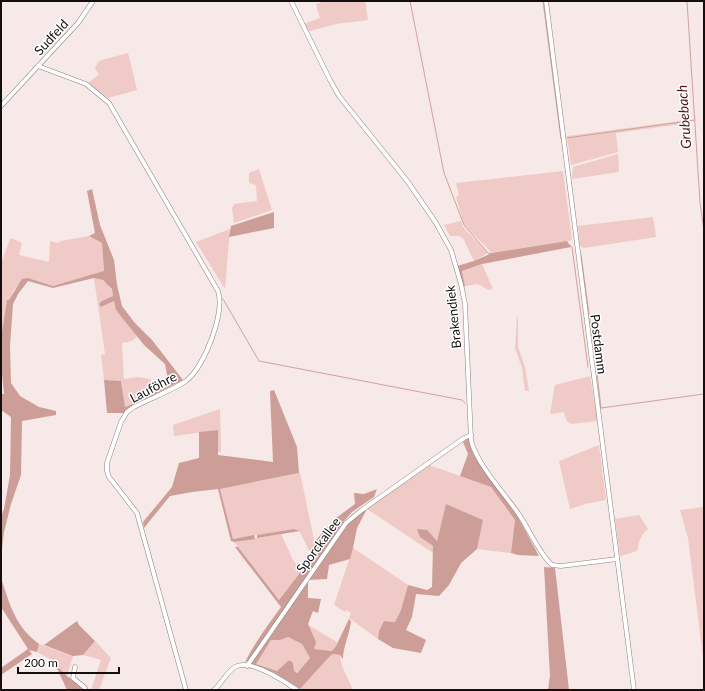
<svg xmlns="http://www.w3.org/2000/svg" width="705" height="691" font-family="Lato,sans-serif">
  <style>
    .green { fill: #efcac6 }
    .forest { fill: #cd9d98; fill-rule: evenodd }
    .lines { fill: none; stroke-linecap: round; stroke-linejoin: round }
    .stream { stroke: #d2a19c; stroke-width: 1 }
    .minor-casing { stroke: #8c807f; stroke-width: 5 }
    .minor { stroke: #fff; stroke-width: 4 }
    .labels { text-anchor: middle; stroke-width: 3; stroke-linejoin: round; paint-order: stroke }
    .street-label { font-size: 13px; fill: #130f0e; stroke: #fff }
    .water-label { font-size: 14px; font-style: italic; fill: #511715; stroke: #fff }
  </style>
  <rect width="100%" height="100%" fill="#f6e9e7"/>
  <g class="green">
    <path d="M322,1H365L368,20L336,24L307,32L304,24L320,18L316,4L322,2Z"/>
    <path d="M128,53L137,90L108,98L88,83L99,74L95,69L98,62L102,60Z"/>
    <path d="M689,120V123L616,133L618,152L571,165L567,136Z"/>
    <path d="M618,154L619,172L572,179L573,167Z"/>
    <path d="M259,169L272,210L234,223L232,208L234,204L257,201L256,185L249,183V173Z"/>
    <path d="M563,171L572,240L492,253L464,225L456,197L459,195L456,183Z"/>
    <path d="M653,217L656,237L584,248L580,246L578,226Z"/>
    <path d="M461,221L463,227L488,253L474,261L463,238L459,236H450L444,225Z"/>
    <path d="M230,229L225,289L196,242Z"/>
    <path d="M89,236L102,243L104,272L53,286L28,278L14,290L9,300H7L1,338V264L10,239L12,238L22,243L19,255L49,262L50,241L58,243L61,241Z"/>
    <path d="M482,264L493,289L489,290L478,284L465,286L462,271Z"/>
    <path d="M94,278C106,280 111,284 113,296L102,301L99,304L101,307L114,301L137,337L132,341L122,343L124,379L138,377L150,379L155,393L125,407L121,381L104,380L101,355L105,354Z"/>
    <path d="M517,317H518V347L525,367L529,391H525L522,368L515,348Z"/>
    <path d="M590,376L598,421L571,424L566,420L564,412L550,414L555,385Z"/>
    <path d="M220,409L221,452H218L217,430L174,436L173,425Z"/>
    <path d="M599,445L606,500L585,504L570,509L559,461Z"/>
    <path d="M429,465L491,487L515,520L511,553L477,549L483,520L446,504L437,541L420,537L433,546V553L367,509Z"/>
    <path d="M300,473L316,549L312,557L300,532L295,529L233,539L220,489Z"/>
    <path d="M704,507V665L688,538L680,510Z"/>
    <path d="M639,515L648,529C640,535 639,542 637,551L620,556L615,519Z"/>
    <path d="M281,534L293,560L301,571L279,600L234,542Z"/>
    <path d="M353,548L408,585L401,610L395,622L384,621L379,631L378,639L349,618L351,613L346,610L345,612L334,605Z"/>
    <path d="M308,625L337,642L336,646L332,651L314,649Z"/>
    <path d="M288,637L302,644L310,658L296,673L294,671L289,660L277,671L256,664L271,640H280Z"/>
    <path d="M95,641L111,658L99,690H91L101,660L83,655Z"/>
    <path d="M39,644L73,656L67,676L50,659L37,652Z"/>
    <path d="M333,654L340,655L342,666L353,690H302L300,689L330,656Z"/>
  </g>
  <g class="forest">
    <path d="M92,189L100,225L114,260L117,285L122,306L134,322L152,340L183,380L142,401L141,400L169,385L165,364L144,345L116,310L114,301L101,307L99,304L102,301L113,296L112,289L103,280L94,278L53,288L28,281L18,294L13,304L10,346L11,383L20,396L39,407L56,411V415L22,421L21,475L11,504L4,532L1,558V517L4,509L10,475L11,417L1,410V394H4L1,364V338L7,300H9L22,279L28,278L53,286L104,271L102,243L89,236L95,233L87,191Z"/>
    <path d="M274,212V228L229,237L231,226Z"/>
    <path d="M567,241L571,247L482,264L462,271L465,286L464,288L457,266L474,261L492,253Z"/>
    <path d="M104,380L121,381L125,407L135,403L124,413H107Z"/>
    <path d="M274,390L297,447L299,473L220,489L233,539L254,535L255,539L234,542L231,541L218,489L192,492L170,496L144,528L143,522L172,487L179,463L199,458V432L218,430V455L273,462L270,391Z"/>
    <path d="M469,438L471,448L474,455L518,517L539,556L518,555L511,553L515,520L491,487L460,476L468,454L463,442Z"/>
    <path d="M377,489L374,497L352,512L343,522L347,524L363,511L367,509L357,528L353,548L350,559L329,565L327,579L308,580V598L321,599L318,613L313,611L308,624L316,642L314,649L332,651L336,646L349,619L351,621C350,634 343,646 343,659L340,655L333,654L330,656L300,689L275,673L252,665V661L271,628L249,660L245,662C255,642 268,625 281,607L235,547H238L279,600L312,557L316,549L315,541L336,518L355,504L354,493L364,494ZM288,637L302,644L310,658L297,673L294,671L293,663L289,660L277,671L256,664L271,640H280Z"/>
    <path d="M446,504L483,520L477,549L461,563L449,585L439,596L416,594L412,617L406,630L426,640L421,653L393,648L378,639L379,631L384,621L395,622L401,610L408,585L427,590L432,587L433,546L420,537L417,529L427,530L437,541Z"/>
    <path d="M294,529L300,531L257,538V535Z"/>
    <path d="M544,567L555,568L569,690H548L550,676Z"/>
    <path d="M1,578C10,605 15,626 39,644L37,652L29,650L32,654L1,675V668L28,649L1,607Z"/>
    <path d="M77,621L79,625L95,641L83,655L73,656L44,645Z"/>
    <path d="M55,664L67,676L82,687L84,690H67Z"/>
  </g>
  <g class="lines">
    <g class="stream">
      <path d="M410,1L444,173L464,225L488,253L492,254L565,242L572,247L588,367"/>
      <path d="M543,1L561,139"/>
      <path d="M687,1L700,202L704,231"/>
      <path d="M567,138L695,120"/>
      <path d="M581,255L595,358"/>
      <path d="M223,299L259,361L462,400L465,403"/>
      <path d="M595,360L596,370"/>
      <path d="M597,374L601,408L704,394"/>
    </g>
    <g class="minor-casing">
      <g id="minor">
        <path d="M291,1L330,80L339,96L408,182L436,223L451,250L461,284L465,304L471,440C476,463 504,493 518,513C528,527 540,555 552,565L561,566L617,559"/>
        <path d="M546,1L634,690"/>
        <path d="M38,66L86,84L109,103L218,291C225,313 205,366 186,381C173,390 149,399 134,407L127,412L121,422L107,463V471L109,477L137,513L186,690"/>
        <path d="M1,106L78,23L93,1"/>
        <path d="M247,666L346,523L362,510L464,438L471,435"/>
        <path d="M75,667L73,678L84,687L86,690"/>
        <path d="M214,690C221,684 227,672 235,667C250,658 284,681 297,690"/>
      </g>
    </g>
    <use href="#minor" class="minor"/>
  </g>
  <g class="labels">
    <g class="street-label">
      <text transform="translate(51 37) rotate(-47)" y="5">Sudfeld</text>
      <text transform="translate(453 317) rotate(-96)" y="5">Brakendiek</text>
      <text transform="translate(599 344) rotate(83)" y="5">Postdamm</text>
      <text transform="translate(153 387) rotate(-28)" y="5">Lauföhre</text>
      <text transform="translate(318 545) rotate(-54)" y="5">Sporckallee</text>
    </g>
    <g class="water-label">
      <text transform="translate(684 117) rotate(-94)" y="5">Grubebach</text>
    </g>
  </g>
  <rect width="705" height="691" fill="none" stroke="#130f0e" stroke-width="4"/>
  <path d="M18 667v6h101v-6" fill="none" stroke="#130f0e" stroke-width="2"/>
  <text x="24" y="667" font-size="12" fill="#130f0e" stroke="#ffffff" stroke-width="3" paint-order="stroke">200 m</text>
</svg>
